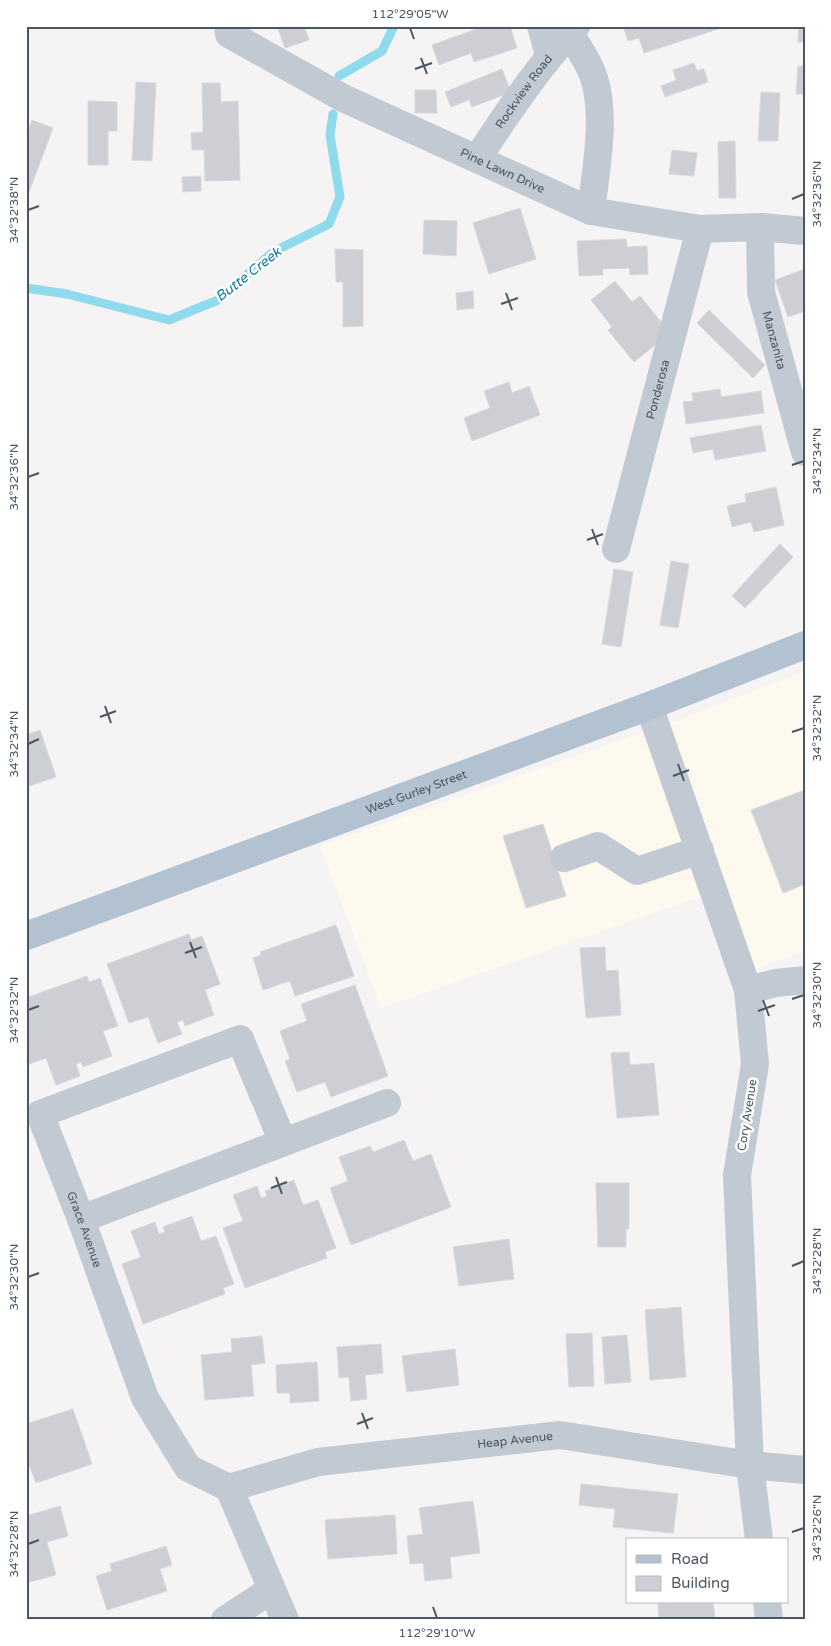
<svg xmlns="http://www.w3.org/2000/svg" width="831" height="1646" font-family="'Varela Round',sans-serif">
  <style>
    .commercial { fill: #fdf9ef }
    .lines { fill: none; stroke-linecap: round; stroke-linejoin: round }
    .stream { stroke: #90daee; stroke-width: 9 }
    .building { fill: #cdcfd5; stroke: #d7d9de }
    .minor { stroke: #c1cad2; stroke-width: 28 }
    .major { stroke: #b3c2d1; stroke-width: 28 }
    .ticks { fill: none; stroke: #4a5661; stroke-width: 2 }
    .labels { text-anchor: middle; stroke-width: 5; stroke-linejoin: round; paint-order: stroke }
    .street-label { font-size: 12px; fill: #4a5661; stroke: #fff }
    .water-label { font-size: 14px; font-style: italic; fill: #0c7c9b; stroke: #fff }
    .neatline { fill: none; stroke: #4a5661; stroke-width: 2 }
    .ticks-label { font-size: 12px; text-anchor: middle; fill: #4a5661 }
  </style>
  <rect width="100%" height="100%" fill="#f5f3f3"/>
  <path class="commercial" d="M805,671V951L734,977L703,896L381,1008L320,846L681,719Z"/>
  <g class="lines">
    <g class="stream">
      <path d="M339,76L382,51L394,26"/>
      <path d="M26,288L67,294L169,320L218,300L273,252L329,224L340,197L330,135L333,114"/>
    </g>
  </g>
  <g class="building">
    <path d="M277,26H304L309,40L285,48Z"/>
    <path d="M485,26H510L517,48L474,62L471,53L439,65L432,45Z"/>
    <path d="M623,26H717L718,29L644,53L639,38L628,41Z"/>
    <path d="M799,26L805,27V42H798Z"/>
    <path d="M694,63L697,71L704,69L708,82L665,97L661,86L676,80L673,70Z"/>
    <path d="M798,66H805V94H796Z"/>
    <path d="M502,69L511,92L472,107L469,100L451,107L445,92Z"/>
    <path d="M136,82L156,83L152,161L132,160Z"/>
    <path d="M202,83H220L221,102L238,101L240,180L205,181L204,150H192L191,133L203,132Z"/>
    <path d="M415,90H436L437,113H415Z"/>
    <path d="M761,92L780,93L778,141H758Z"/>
    <path d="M88,101L117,102V131H108V165H88Z"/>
    <path d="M32,120L53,128L26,200V137Z"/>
    <path d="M735,141L736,198H719L718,142Z"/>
    <path d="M672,150L697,153L694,176L669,174Z"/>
    <path d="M201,176V191L183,192L182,177Z"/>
    <path d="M520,208L536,259L489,274L473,223Z"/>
    <path d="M424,220L457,221L456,256L423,254Z"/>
    <path d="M626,239L627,247L647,246L648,274L630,275L629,268L602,269L603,275L579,276L577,241Z"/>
    <path d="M335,249L363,250V326L343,327V282H336Z"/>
    <path d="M805,269V311L788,317L775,280Z"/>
    <path d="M615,281L632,302L640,296L670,333L634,362L608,330L612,327L591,300Z"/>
    <path d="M473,291L474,308L457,310L456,293Z"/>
    <path d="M709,310L765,365L753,378L697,323Z"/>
    <path d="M509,382L512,393L529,386L540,415L472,441L464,418L490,408L484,391Z"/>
    <path d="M720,389L721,397L761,391L764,413L686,424L683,402L693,401L692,393Z"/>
    <path d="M761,425L766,451L715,460L713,449L693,453L690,438Z"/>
    <path d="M776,487L784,525L754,532L751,522L732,527L727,506L746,502L745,494Z"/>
    <path d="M780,544L793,557L745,608L732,596Z"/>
    <path d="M671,561L689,564L678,628L660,625Z"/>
    <path d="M614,569L633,572L621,647L602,644Z"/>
    <path d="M26,727L29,734L40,730L56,777L26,787Z"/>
    <path d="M805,790V884L783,893L751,810Z"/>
    <path d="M543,824L566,896L526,908L503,836Z"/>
    <path d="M336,925L354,976L295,996L290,981L263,990L253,958L261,955L260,952Z"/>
    <path d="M189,934L191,940L202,936L220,984L205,990L214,1015L185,1026L183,1020L177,1022L182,1034L158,1043L148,1017L129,1023L107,964Z"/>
    <path d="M605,947L606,971L618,970L621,1015L586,1018L580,948Z"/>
    <path d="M87,976L89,982L100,978L118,1026L103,1031L112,1056L83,1067L81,1062L76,1064L80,1076L56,1085L46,1058L27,1065L26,1063V998Z"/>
    <path d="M355,985L388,1076L331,1097L325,1082L297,1092L285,1061L290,1059L280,1031L307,1021L301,1004Z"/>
    <path d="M629,1052L630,1065L654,1063L659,1115L617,1118L611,1053Z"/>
    <path d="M404,1140L413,1161L431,1154L451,1207L351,1245L330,1188L348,1181L339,1157L370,1146L373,1152Z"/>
    <path d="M294,1180L303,1205L318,1200L336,1248L325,1252L327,1258L245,1288L223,1228L243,1221L233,1195L257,1186L261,1198L267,1196L265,1191Z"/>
    <path d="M596,1183H629V1229H626V1247H598Z"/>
    <path d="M192,1216L201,1241L216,1236L234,1284L223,1288L225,1294L143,1324L122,1264L141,1257L131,1231L155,1222L159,1234L165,1232L163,1227Z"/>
    <path d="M509,1239L514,1279L459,1286L453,1247Z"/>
    <path d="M681,1307L686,1377L650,1380L645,1310Z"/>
    <path d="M592,1333L594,1386L569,1387L566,1334Z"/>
    <path d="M627,1335L631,1382L605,1384L602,1337Z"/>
    <path d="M262,1336L265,1363L251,1365L254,1396L205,1400L201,1355L232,1352L231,1339Z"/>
    <path d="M381,1344L383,1373L365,1375L367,1399L351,1401L349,1377L339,1378L337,1347Z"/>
    <path d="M455,1349L459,1385L407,1392L402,1356Z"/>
    <path d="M317,1362L319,1401L290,1403V1393H277L276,1365Z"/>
    <path d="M73,1409L92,1464L36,1483L28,1462L26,1463V1424Z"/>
    <path d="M581,1484L678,1494L673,1533L613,1527L615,1509L579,1505Z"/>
    <path d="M473,1501L480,1553L450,1557L452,1578L425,1581L423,1563L410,1564L407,1536L423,1534L419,1508Z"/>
    <path d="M60,1506L68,1536L47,1542L56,1575L26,1583V1516Z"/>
    <path d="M395,1515L397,1554L328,1559L325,1520Z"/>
    <path d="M166,1546L172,1565L160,1569L167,1591L107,1610L96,1576L112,1571L110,1564Z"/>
    <path d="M670,1602H713L715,1620H659L658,1604Z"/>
  </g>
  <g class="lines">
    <g class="minor">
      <path id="s1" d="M228,26L229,34L343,98L591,211L700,229L760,227L805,231"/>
      <path d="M541,26L549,55"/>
      <path d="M570,33C577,45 585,57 591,70C608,109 596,169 591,211"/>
      <path id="s2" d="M477,159C508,112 538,67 576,26"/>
      <path id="s3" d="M760,227L761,292L805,452"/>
      <path id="s4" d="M616,549L700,229"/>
      <path d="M649,706L748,990L755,1064L737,1175L750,1465L759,1540"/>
      <path d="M564,858L598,846L637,871L700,850"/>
      <path d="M748,990L776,983L805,980"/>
      <path id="s5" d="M283,1142L240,1039L40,1114L81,1219L145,1398L188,1468L229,1488L285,1620"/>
      <path d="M81,1219L387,1103"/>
      <path id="s6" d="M229,1488L318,1462L560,1435L750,1465L805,1470"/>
      <path d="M767,1602L769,1620"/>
      <path d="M225,1620L271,1590"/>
    </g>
    <path class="major" id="s7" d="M26,936L649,706L805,645"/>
  </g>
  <path class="ticks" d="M410,28L414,39M421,58L427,74M415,69L432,63M792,199L804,194M28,210L39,206M506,293L512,310M501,304L518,298M792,465L804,461M28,477L39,473M592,529L598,545M587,540L603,534M105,706L111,723M100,717L116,711M792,732L804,728M28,744L39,739M678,764L684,781M673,776L689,770M190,942L196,958M185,953L202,947M792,999L804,995M763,1000L769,1016M28,1010L39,1006M758,1011L775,1005M276,1177L282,1194M271,1188L287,1182M792,1266L804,1261M28,1277L39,1273M362,1413L368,1429M357,1424L373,1418M792,1532L804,1528M28,1544L39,1540M433,1607L437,1618"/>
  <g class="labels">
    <g class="street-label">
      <text dy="4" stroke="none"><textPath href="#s2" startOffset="82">Rockview Road</textPath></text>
      <text dy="4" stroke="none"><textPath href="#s1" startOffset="314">Pine Lawn Drive</textPath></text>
      <text dy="4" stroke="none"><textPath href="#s3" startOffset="115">Manzanita</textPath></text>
      <text dy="4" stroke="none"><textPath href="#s4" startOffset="165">Ponderosa</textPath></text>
      <text dy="4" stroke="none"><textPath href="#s7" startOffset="416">West Gurley Street</textPath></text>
      <text transform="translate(747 1115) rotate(-81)" y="4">Cory Avenue</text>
      <text dy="4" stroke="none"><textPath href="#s5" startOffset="449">Grace Avenue</textPath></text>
      <text dy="4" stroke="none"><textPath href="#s6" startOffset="291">Heap Avenue</textPath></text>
    </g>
    <g class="water-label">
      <text transform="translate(248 274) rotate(-38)" y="5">Butte Creek</text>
    </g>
  </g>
  <rect width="831" height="1646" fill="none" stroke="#ffffff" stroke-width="55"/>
  <rect x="626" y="1538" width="162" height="65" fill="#ffffff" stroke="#b7bbc0"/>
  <rect x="636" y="1555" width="25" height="8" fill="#b3c2d1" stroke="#b7bbc0"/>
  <text x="671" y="1564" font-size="15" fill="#4a5661">Road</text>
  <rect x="636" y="1576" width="25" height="15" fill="#cdcfd5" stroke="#b7bbc0"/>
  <text x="671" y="1588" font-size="15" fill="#4a5661">Building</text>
  <rect x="28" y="28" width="776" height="1590" class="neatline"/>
  <g class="ticks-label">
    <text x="410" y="18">112°29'05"W</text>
    <text transform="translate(817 194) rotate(-90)" y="4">34°32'36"N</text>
    <text transform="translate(14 210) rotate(-90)" y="4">34°32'38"N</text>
    <text transform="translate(817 461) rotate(-90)" y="4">34°32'34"N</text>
    <text transform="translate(14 477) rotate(-90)" y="4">34°32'36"N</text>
    <text transform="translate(817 728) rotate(-90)" y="4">34°32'32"N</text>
    <text transform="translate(14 744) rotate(-90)" y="4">34°32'34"N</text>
    <text transform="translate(817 995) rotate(-90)" y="4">34°32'30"N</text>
    <text transform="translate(14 1010) rotate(-90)" y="4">34°32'32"N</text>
    <text transform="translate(817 1261) rotate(-90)" y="4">34°32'28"N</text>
    <text transform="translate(14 1277) rotate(-90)" y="4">34°32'30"N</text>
    <text transform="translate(817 1528) rotate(-90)" y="4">34°32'26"N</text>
    <text transform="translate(14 1544) rotate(-90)" y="4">34°32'28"N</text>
    <text x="437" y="1637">112°29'10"W</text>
  </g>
</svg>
